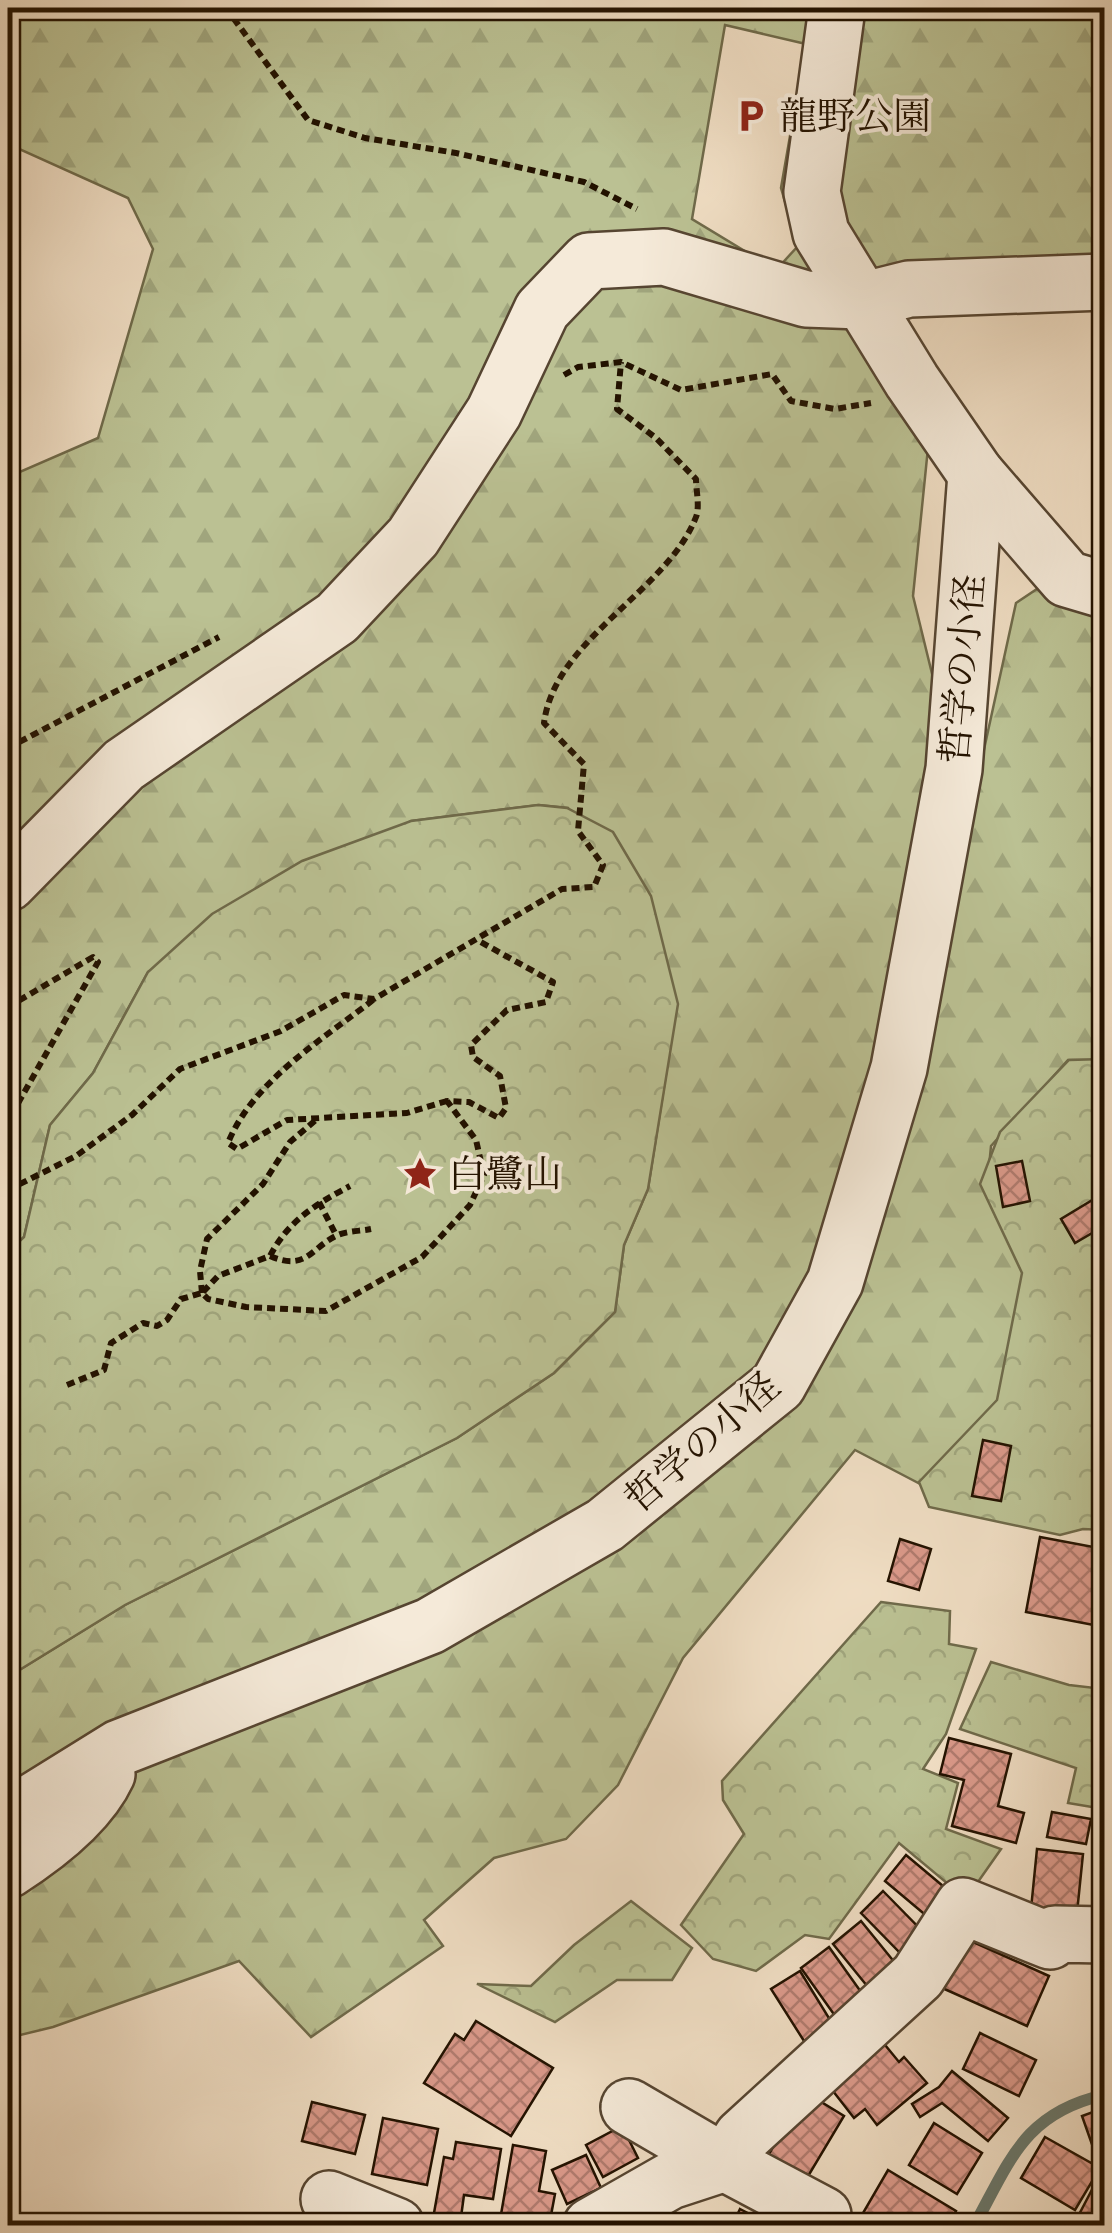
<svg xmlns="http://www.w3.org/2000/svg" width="1112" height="2233" font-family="'Sorts Mill Goudy','Noto Serif JP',serif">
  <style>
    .forest { fill: url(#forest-firs); stroke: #6f6a4a; stroke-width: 2.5; fill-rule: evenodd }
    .park { fill: url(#park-crowns); stroke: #6f6a4a; stroke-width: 2.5 }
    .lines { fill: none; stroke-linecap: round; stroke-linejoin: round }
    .stream { stroke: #6a786c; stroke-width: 12 }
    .building { fill: url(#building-cross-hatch); stroke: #231200; stroke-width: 2.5 }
    .minor-casing { stroke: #564531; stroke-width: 60 }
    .path { stroke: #231200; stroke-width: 6; stroke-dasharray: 8 5; stroke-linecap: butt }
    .minor { stroke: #f5ead9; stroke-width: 55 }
    .labels { text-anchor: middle; stroke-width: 8; stroke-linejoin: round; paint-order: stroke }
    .poi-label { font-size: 38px; fill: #231200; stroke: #f5ead9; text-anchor: start }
    .street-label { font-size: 38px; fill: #231200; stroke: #f5ead9 }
  </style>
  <defs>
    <pattern id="forest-firs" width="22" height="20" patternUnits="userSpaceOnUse" patternTransform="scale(2.5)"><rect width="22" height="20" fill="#bbc193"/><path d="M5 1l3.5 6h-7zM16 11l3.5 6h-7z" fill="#a0a57d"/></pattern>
    <pattern id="park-crowns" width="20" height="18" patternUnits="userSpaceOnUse" patternTransform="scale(2.5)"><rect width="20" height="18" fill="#bbc193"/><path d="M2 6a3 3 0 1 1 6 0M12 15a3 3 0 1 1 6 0" fill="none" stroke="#a0a57d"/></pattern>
    <pattern id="building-cross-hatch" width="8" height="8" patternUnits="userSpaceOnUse" patternTransform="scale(2.5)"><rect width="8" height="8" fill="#da998a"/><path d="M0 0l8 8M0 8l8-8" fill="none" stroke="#b07b6e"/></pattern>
  </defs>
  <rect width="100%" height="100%" fill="#f0dec4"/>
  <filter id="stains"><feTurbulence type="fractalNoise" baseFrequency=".002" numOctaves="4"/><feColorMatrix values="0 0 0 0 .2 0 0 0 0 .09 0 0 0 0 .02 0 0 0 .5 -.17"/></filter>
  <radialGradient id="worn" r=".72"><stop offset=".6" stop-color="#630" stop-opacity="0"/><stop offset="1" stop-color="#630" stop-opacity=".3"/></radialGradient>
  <path class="forest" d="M8,8H1104V267L871,281L929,438L913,596L948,739L983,754L1016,603L1043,585L1104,606V1060H1068L991,1146L987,1188L1028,1281L1000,1408L926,1487L855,1450L683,1658L618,1785L566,1839L494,1858L424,1920L443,1946L311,2037L239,1961L53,2027L8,2038V1677L125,1605L457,1438L554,1373L615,1312L624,1245L648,1189L677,1004L568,808L539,805L411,821L148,972L93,1073L50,1125L24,1237L8,1252V477L98,438L153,249L128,198L8,144ZM725,25L806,44L781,188L798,246L776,270L692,219Z"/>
  <g class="park">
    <path d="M538,805L567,808L613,832L651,896L678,1004L648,1189L624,1245L615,1312L554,1373L457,1438L125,1605L8,1677V1252L24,1237L50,1125L93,1073L148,972L212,914L302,861L411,821Z"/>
    <path d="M1104,1059V1530L1083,1529L1060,1535L929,1507L919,1482L997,1400L1022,1273L980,1184L1000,1132L1069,1060Z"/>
    <path d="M881,1602L950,1611L949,1644L976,1649L946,1734L923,1769L958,1783L946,1829L1001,1849L966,1899L899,1843L829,1939L805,1935L756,1971L713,1959L681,1925L744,1834L723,1800L722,1781Z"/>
    <path d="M991,1662L1069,1685L1104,1689V1809L1068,1803L1076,1768L960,1729Z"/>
    <path d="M631,1901L692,1948L672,1980H617L555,2022L477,1984L531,1986L574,1945Z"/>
  </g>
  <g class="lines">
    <path class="stream" d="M974,2226C1010,2161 1024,2113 1104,2095"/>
  </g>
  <g class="building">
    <path d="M1022,1161L1030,1201L1003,1207L996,1166Z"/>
    <path d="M1104,1193V1226L1075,1243L1061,1219Z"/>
    <path d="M983,1440L1011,1446L1001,1501L972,1496Z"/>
    <path d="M1040,1537L1104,1549V1627L1026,1612Z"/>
    <path d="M900,1539L931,1549L919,1590L888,1581Z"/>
    <path d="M949,1738L1011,1754L998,1806L1024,1813L1016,1843L952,1826L964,1780L940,1774Z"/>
    <path d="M1052,1812L1091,1819L1086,1844L1047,1837Z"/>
    <path d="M1037,1849L1083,1854L1077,1913L1031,1909Z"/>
    <path d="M906,1855L956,1897L935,1923L885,1881Z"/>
    <path d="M883,1891L929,1938L906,1959L861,1913Z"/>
    <path d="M861,1921L900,1969L872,1992L833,1944Z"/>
    <path d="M962,1937L1049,1976L1027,2026L940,1987Z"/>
    <path d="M829,1947L866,1999L838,2020L801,1968Z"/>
    <path d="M800,1971L832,2023L804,2041L771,1989Z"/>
    <path d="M476,2021L553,2068L511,2136L424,2083L455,2034L464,2040Z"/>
    <path d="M980,2033L1036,2060L1019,2096L963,2069Z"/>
    <path d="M881,2040L899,2062L904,2057L927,2083L877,2125L865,2109L854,2118L829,2086Z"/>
    <path d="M952,2071L1008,2118L988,2141L942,2103L920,2117L912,2104L939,2087Z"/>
    <path d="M805,2092L844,2116L804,2183L766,2159Z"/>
    <path d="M312,2102L365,2115L355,2154L302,2141Z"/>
    <path d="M1104,2108V2146L1094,2150L1082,2116Z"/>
    <path d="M383,2118L438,2129L427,2185L372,2174Z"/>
    <path d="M934,2123L982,2153L957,2194L909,2165Z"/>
    <path d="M622,2126L638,2158L603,2177L586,2145Z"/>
    <path d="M1045,2137L1100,2168L1075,2210L1021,2178Z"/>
    <path d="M456,2142L501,2149L493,2199L464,2195L461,2217L434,2213L444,2157L453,2159Z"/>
    <path d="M513,2145L546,2151L539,2191L555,2194L549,2226H499Z"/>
    <path d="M586,2155L601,2188L567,2204L552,2170Z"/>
    <path d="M888,2170L956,2211L948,2226H884L863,2213Z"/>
    <path d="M1096,2182L1104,2187V2226H1073Z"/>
    <path d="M740,2209L773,2226H732Z"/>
  </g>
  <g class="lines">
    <g class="minor-casing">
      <g id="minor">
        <path d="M837,8L812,192L821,233L912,381L976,474L1067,579L1104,590"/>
        <path d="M8,883L124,765L337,618L413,537L494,412L542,310L589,261L664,257L806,299L861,301L909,289L1104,282"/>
        <path d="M8,1817L119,1748L430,1626L605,1525L778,1385L835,1282L899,1068L954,769L976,474"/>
        <path d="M8,1870C44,1847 89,1813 107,1774"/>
        <path d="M629,2107L725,2163"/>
        <path d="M329,2199L396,2226"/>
        <path d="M591,2226L670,2181L725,2163"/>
        <path d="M819,2226L823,2215L725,2163L742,2137L918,1976L963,1906L1050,1941L1055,1934L1104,1935"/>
      </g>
    </g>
    <g class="path">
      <path d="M226,8L308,120L365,138L456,153L584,182L637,209"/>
      <path d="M564,375L578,367L621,362L681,390L772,374L791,401L835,409L871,403"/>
      <path d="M8,748L219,637"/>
      <path d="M373,1000C322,1040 253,1081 228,1143L237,1149L287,1120L407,1113L447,1101"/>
      <path d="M8,1007L93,957L98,962L8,1121"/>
      <path d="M8,1190L76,1156L132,1115L180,1069L281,1031L344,995L374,999L562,889L594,887L603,865L578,831L584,764L544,723C555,638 667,592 696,517C700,507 696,490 696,479L656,438L617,409L621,362"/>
      <path d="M319,1202L336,1235"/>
      <path d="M270,1256C307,1272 311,1247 338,1235C347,1231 361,1231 371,1229"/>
      <path d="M203,1292L218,1276L270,1256C288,1221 316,1204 350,1186"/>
      <path d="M202,1293L200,1271L207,1239L263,1184L290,1142L317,1119"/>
      <path d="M67,1385L104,1370L111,1343L143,1323L157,1326L167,1320L181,1299L202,1293L208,1299L246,1307L326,1311L422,1257L470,1205L484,1175L476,1140L447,1101L469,1102L499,1118L506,1108L500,1076L473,1057L471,1045L507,1010L546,1002L553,982L477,940"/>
    </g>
    <use href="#minor" class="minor"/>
  </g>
  <defs>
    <g id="parking-bare" transform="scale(2.7)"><path d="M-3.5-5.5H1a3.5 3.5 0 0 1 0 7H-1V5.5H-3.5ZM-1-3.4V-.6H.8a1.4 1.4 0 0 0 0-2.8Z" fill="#8f2418" stroke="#f5ead9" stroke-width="2.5" paint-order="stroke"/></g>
    <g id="sight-bare" transform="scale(2.7)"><path d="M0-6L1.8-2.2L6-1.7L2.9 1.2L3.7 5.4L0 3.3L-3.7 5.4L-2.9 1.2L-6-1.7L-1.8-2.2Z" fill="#8f2418" stroke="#f5ead9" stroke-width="2.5" paint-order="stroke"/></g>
  </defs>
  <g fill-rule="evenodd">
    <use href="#parking-bare" x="751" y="116"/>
    <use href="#sight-bare" x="420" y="1174"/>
  </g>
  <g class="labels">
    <g class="poi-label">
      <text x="779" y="129">龍野公園</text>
      <text x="448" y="1187">白鷺山</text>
    </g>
    <g class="street-label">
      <text transform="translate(962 669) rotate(-85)" y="13">哲学の小径</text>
      <text transform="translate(702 1442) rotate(-41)" y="13">哲学の小径</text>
    </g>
  </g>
  <rect width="1112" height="2233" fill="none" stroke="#f0dec4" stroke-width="40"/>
  <rect x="10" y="10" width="1092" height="2213" fill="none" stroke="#231200" stroke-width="5"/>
  <rect x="20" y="20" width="1072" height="2193" fill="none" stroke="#231200" stroke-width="2.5"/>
  <rect width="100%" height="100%" filter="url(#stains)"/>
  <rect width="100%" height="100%" fill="url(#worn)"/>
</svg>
